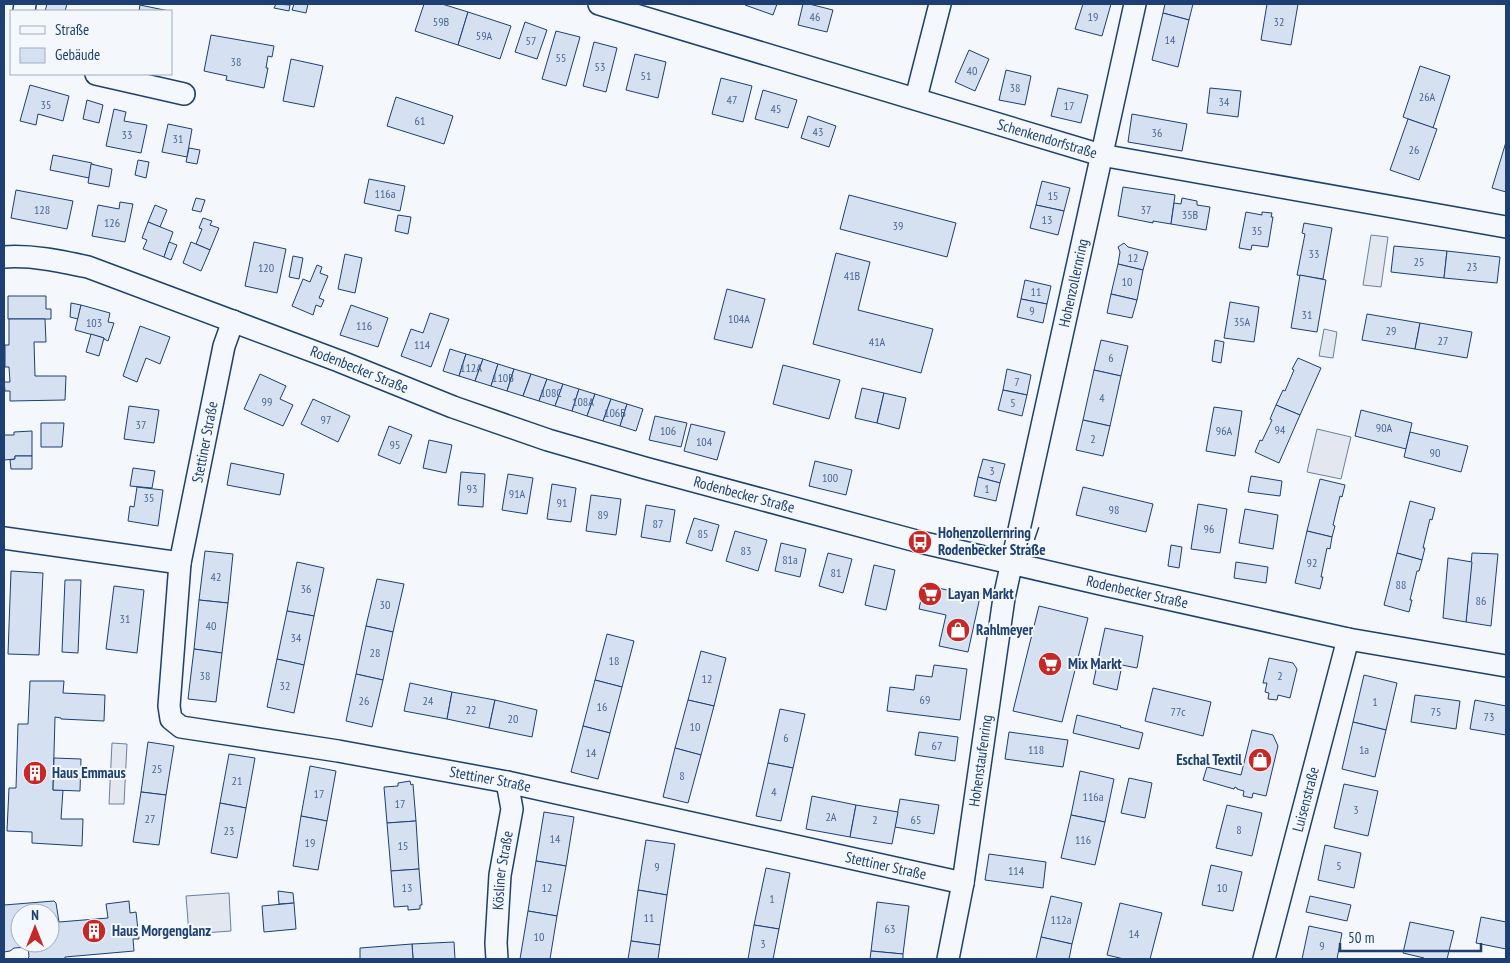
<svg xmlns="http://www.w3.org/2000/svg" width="1510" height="963" font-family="'PT Sans Narrow',sans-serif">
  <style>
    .parking { fill: #e3e8f0; stroke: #687fa3 }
    .building { fill: #d5e0f0; stroke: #1d3f73; fill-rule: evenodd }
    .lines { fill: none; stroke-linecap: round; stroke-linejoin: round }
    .minor-casing { stroke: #1d3f73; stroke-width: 24 }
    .minor { stroke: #f4f7fb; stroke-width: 21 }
    .labels { text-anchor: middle; stroke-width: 4; stroke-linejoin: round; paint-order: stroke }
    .number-label { font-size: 12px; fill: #4b6792 }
    .street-label { font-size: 15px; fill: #1d3f73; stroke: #f4f7fb }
    .poi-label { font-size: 15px; font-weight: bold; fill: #1d3f73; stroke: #f4f7fb; text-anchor: start }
  </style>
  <rect width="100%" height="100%" fill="#f4f7fb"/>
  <g class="parking">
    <path d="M1371,235L1388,237L1381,287L1363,285Z"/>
    <path d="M1324,329L1337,332L1333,358L1319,356Z"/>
    <path d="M1317,429L1351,437L1341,479L1307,472Z"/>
    <path d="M112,743L127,744L124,804H109Z"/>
    <path d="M229,893L231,931L189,934L186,896Z"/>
  </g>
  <g class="building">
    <path d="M47,4H67L65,11H45Z"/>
    <path d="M276,4L290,5L289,11L274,8Z"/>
    <path d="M294,4H308L306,13L292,10Z"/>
    <path d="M424,4H442L468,12L458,45L415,31Z"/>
    <path d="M745,4H777L773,15L745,5Z"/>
    <path d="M803,4H809L833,10L827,32L798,25Z"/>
    <path d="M1083,4H1111L1102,36L1075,29Z"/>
    <path d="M1165,4H1193L1189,20L1163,13Z"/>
    <path d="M1267,4H1298L1291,45L1261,40Z"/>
    <path d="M140,5L169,11H139Z"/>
    <path d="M468,12L511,26L500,59L458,45Z"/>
    <path d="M1163,13L1189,20L1178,67L1152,60Z"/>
    <path d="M525,22L547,30L537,59L515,52Z"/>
    <path d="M556,31L580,37L566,86L542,79Z"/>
    <path d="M211,35L274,46L272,57L268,56L266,68H268L264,88L226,80L227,76L204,71Z"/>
    <path d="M594,42L617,48L606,92L583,86Z"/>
    <path d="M969,50L989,59L975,91L955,82Z"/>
    <path d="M635,54L666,62L658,98L626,90Z"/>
    <path d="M291,59L323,66L314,107L283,101Z"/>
    <path d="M1420,66L1450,76L1433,128L1403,117Z"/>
    <path d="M1006,70L1031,76L1025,105L999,100Z"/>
    <path d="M721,78L752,86L743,122L712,114Z"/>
    <path d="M30,85L69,96L63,121L38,114L36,125L20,121Z"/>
    <path d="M1058,88L1088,95L1081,123L1051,116Z"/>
    <path d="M1210,88L1241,91L1238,117L1207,113Z"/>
    <path d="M763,90L797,100L788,128L755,119Z"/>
    <path d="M396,97L453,116L444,144L387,126Z"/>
    <path d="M87,100L103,105L99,123L83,119Z"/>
    <path d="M114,109L126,112L124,121L147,125L141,153L106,146Z"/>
    <path d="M1132,114L1187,124L1182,151L1128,142Z"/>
    <path d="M808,116L836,126L829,147L801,138Z"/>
    <path d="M1408,119L1437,129L1419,180L1390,170Z"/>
    <path d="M168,124L192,129L187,157L162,152Z"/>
    <path d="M1506,142V192L1492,188Z"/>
    <path d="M189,148L200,150L197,164L186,162Z"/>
    <path d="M53,155L92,163L89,178L50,170Z"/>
    <path d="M138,160L149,162L146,178L135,175Z"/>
    <path d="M91,164L112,169L109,187L88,183Z"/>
    <path d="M369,179L405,186L400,211L364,203Z"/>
    <path d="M1042,181L1070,188L1064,211L1036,205Z"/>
    <path d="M1123,187L1175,195L1171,224L1153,221V223L1118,216Z"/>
    <path d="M16,190L73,201L67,229L11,218Z"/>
    <path d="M849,195L956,223L947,257L840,229Z"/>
    <path d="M196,198L205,200L201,212L192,210Z"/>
    <path d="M1182,198L1197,201V205L1210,207L1206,230L1171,224L1174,203L1181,204Z"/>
    <path d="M120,202L133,204L125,242L92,236L98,205L119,209Z"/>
    <path d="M155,205L167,210L160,227L148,222Z"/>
    <path d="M1036,205L1064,211L1058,235L1030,228Z"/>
    <path d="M1246,212L1262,215V212L1272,213L1271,217H1273L1268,247L1252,245L1251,250L1239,248Z"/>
    <path d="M398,215L411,217L408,234L395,231Z"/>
    <path d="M203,218L212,221L210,225L219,228L210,250L196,244L202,229L199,228Z"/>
    <path d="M148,222L173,232L164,257L143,249L147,240L142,238Z"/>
    <path d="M1304,223L1332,228L1323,279L1297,275L1305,234L1302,233Z"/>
    <path d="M169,242L177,245L171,260L164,257Z"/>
    <path d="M191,242L210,250L201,271L183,263Z"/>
    <path d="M254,242L286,249L277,293L245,286Z"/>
    <path d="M1124,243L1128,247L1148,252L1143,270L1118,264L1120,252L1118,247Z"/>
    <path d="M1394,246L1447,251L1444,278L1391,272Z"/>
    <path d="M1447,251L1500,257L1497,283L1444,278Z"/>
    <path d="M836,253L870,262L858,310L933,329L921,373L813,344Z"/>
    <path d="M345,254L362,258L355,293L338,289Z"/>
    <path d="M293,256L303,258L299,279L289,277Z"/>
    <path d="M1118,264L1143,270L1137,300L1111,294Z"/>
    <path d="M317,265L322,267L320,273L328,276L319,298L324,300L321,307L316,305L313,315L292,306L303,279L310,282Z"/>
    <path d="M1300,275L1326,280L1317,332L1291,328Z"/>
    <path d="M1025,280L1051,286L1047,304L1021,299Z"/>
    <path d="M727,289L765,299L752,348L714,339Z"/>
    <path d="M1111,294L1137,300L1132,318L1107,313Z"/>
    <path d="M8,296H46V309H51V319H8Z"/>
    <path d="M1021,299L1047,304L1043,323L1017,317Z"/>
    <path d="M1230,302L1259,307L1254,342L1224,338Z"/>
    <path d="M71,303L81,305L78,319L70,317Z"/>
    <path d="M81,305L110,313L108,322L114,323L108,341L104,339V338L75,330Z"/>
    <path d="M351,305L388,318L378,347L340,335Z"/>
    <path d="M430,313L449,319L431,367L401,356L411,329L423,333Z"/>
    <path d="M1367,314L1420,323L1415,349L1362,340Z"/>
    <path d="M9,319H45L46,342H34L35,376H66L65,400L10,401V391H5L4,382H10L9,367H5V345H9Z"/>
    <path d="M1420,323L1472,332L1467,358L1415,349Z"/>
    <path d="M140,326L170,337L160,364L146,358L137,382L123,376Z"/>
    <path d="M91,334L104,338L99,356L86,352Z"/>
    <path d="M1101,340L1128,346L1121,376L1094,370Z"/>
    <path d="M1215,340L1224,342L1221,363L1212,361Z"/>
    <path d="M450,349L466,354L459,376L443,371Z"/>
    <path d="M466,354L483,359L475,381L459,376Z"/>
    <path d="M1298,358L1321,368L1300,415L1276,405L1283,390L1285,391L1294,370L1292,369Z"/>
    <path d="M483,359L498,364L491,386L475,381Z"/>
    <path d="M498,364L514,369L507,391L491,386Z"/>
    <path d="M783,365L840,380L829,419L773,404Z"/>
    <path d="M514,369L531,374L523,396L507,391Z"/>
    <path d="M1007,369L1031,375L1027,395L1003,390Z"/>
    <path d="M1094,370L1121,376L1110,426L1083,420Z"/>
    <path d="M260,374L286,386L280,399L293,405L283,426L244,409Z"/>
    <path d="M531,374L547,379L539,401L523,396Z"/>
    <path d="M547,379L563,384L555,406L539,401Z"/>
    <path d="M563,384L579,389L572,411L555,406Z"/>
    <path d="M862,388L884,393L877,423L855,418Z"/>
    <path d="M579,389L595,394L587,416L572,411Z"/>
    <path d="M1003,390L1027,395L1022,416L998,410Z"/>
    <path d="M884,393L906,398L899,429L877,423Z"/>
    <path d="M595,394L611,399L603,421L587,416Z"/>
    <path d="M313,399L350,416L338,442L301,424Z"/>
    <path d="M611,399L627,404L620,426L603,421Z"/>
    <path d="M627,404L643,409L636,431L620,426Z"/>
    <path d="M1276,405L1300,415L1279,463L1255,452L1260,440L1262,441L1272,420L1270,419Z"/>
    <path d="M129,406L159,410L154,443L124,439Z"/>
    <path d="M1214,407L1242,411L1235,456L1206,451Z"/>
    <path d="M1361,410L1412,423L1406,449L1355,436Z"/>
    <path d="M655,416L687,423L681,447L649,440Z"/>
    <path d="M1083,420L1110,426L1103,456L1076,450Z"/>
    <path d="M41,423H64L62,447H41Z"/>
    <path d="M691,424L725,432L717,460L684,451Z"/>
    <path d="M389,426L412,435L400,464L378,455Z"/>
    <path d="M32,431V456H15V459L4,460V435H14V432Z"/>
    <path d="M1410,432L1468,446L1461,472L1404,457Z"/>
    <path d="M429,440L452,445L446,473L423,468Z"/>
    <path d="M15,456H32V469H11L10,460L15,459Z"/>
    <path d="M983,459L1005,464L1000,483L978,477Z"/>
    <path d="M815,461L852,470L846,495L809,486Z"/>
    <path d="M231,463L284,474L280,495L227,485Z"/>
    <path d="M133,468L155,471L152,488L130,486Z"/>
    <path d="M461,472L485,474L483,507L458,505Z"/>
    <path d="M508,474L533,478L527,514L502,510Z"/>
    <path d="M1251,476L1282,481L1280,496L1248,492Z"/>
    <path d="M978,477L1000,483L996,501L974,496Z"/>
    <path d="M1320,479L1345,485L1342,497L1340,496L1333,525L1335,526L1332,537L1307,531Z"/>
    <path d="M552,484L576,488L571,522L547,519Z"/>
    <path d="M137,487L163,490L158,526L128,521L130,506L134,507Z"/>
    <path d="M1083,487L1153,504L1146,532L1076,515Z"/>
    <path d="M591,495L621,499L616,535L586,531Z"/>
    <path d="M1410,501L1435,508L1432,520L1430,519L1423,548H1425L1422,560L1397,553Z"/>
    <path d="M1198,504L1227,509L1220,553L1191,549Z"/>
    <path d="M646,505L675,510L670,542L641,537Z"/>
    <path d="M1245,509L1278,515L1273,549L1239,543Z"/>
    <path d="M694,518L719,525L712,551L686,543Z"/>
    <path d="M735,531L767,540L758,571L726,561Z"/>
    <path d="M1307,531L1332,537L1330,549L1327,548L1321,577H1323L1320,589L1295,583Z"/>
    <path d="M781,543L806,549L800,577L775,571Z"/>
    <path d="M1171,545L1182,547L1179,568L1168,566Z"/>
    <path d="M205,551L233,554L228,603L199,600Z"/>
    <path d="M828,553L852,559L843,593L819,586Z"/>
    <path d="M1397,553L1422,560L1419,571H1417L1410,600H1412L1409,612L1384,605Z"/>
    <path d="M1472,553L1498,554L1491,626L1466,622Z"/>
    <path d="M1448,558L1472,562L1466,622L1443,618Z"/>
    <path d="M297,562L324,568L314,616L287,611Z"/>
    <path d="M1236,562L1268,567L1266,583L1234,578Z"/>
    <path d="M874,565L895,570L886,610L865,605Z"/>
    <path d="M11,571L43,573L39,655L8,654Z"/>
    <path d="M377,579L404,584L393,632L366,626Z"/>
    <path d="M65,580H81L78,653L62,652Z"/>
    <path d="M924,585L980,597L968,652L939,646L946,615L919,609Z"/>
    <path d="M114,586L144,590L137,653L106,649Z"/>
    <path d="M199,600L228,603L222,653L194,649Z"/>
    <path d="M1039,606L1088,618L1062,722L1013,711Z"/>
    <path d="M287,611L314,616L304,665L277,659Z"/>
    <path d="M366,626L393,632L383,680L356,674Z"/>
    <path d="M1105,628L1143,636L1137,668L1122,665L1117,690L1093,684Z"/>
    <path d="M607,634L634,641L622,687L595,680Z"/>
    <path d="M194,649L222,653L216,702L188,699Z"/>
    <path d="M701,651L726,658L714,706L688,700Z"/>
    <path d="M1269,658L1293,663L1297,669L1290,698L1278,695L1277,700L1268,699L1269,693L1265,692L1267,683H1263Z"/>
    <path d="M277,659L304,665L294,713L267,707Z"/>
    <path d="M934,665L967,669L960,720L887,711L890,687L914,690L916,675L932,677Z"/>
    <path d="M356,674L383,680L372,727L346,721Z"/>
    <path d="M1364,675L1397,683L1386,730L1353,722Z"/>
    <path d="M595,680L622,687L610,733L583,726Z"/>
    <path d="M30,681H64L63,693L105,695L104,721L61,719V718L55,717L53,790H63L61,819H83L82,846L32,843V832L7,831L9,788H16L18,724H28Z"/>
    <path d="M410,683L452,692L447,719L404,711Z"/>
    <path d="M1153,688L1211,702L1203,736L1145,721Z"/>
    <path d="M452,692L495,700L489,728L447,719Z"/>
    <path d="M1415,695L1460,701L1456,729L1411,722Z"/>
    <path d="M495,700L537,710L532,737L489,728Z"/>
    <path d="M688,700L714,706L701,755L675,748Z"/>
    <path d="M1475,700L1506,706V735L1470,729Z"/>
    <path d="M780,709L805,714L793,768L768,763Z"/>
    <path d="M1077,715L1121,726L1120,727L1143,733L1139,749L1073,733Z"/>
    <path d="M1353,722L1386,730L1375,777L1342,769Z"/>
    <path d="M583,726L610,733L598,779L571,772Z"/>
    <path d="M1252,730L1273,735L1278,746L1266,796L1253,793L1252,798L1243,796L1244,791L1237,789V788L1235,787L1234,789L1203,780L1207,767L1241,775Z"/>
    <path d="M919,732L958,737L955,761L915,755Z"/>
    <path d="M1009,732L1068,740L1063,767L1005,759Z"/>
    <path d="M148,742L174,746L166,795L141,792Z"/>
    <path d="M675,748L701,755L688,803L663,797Z"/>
    <path d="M229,754L255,758L246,808L220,803Z"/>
    <path d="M54,758L81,759L80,791L53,790Z"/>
    <path d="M768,763L793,768L781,821L756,816Z"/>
    <path d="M310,766L336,771L327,821L301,816Z"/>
    <path d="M1080,771L1114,779L1105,822L1071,815Z"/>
    <path d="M1129,778L1152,783L1145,818L1121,813Z"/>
    <path d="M410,781L411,785L413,784L416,821L387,823L384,787L398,786V783Z"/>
    <path d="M1344,784L1378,791L1368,836L1334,828Z"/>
    <path d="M141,792L166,795L159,845L133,842Z"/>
    <path d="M812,796L856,805L850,837L806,829Z"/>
    <path d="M900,799L939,805L934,834L895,827Z"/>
    <path d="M220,803L246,808L237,858L211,853Z"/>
    <path d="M856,805L898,812L892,844L850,837Z"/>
    <path d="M1227,805L1262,813L1252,856L1216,848Z"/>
    <path d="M544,812L574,817L566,866L536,861Z"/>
    <path d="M1071,815L1105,822L1095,865L1061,858Z"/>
    <path d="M301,816L327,821L318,870L293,866Z"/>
    <path d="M416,821L419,869L391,871L387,823Z"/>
    <path d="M646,840L675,844L667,895L638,890Z"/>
    <path d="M1325,845L1361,853L1354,888L1318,880Z"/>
    <path d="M989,854L1046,862L1043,888L985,880Z"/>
    <path d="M536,861L566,866L557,916L528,911Z"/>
    <path d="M1211,865L1242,872L1233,911L1202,905Z"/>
    <path d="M766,868L790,873L779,929L754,925Z"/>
    <path d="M419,869L422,905H420V909L408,910V906L394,907L391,871Z"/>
    <path d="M638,890L667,895L660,945L631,941Z"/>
    <path d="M278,891L293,893L294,903L279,904Z"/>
    <path d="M1051,896L1082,903L1072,944L1041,937Z"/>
    <path d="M1310,896L1351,905L1347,921L1306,912Z"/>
    <path d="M54,901L56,903L59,922L108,918L106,904L129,901L130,913L136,912L139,939H133L134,951L65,957V959H27L29,957L28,947L14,948L10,951L4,952V905ZM20,913H50V943H20Z"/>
    <path d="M877,902L909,906L903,954L871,951Z"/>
    <path d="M294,903L296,929L264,932L262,906Z"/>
    <path d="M1120,903L1162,913L1150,959H1124L1107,955Z"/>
    <path d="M528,911L557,916L550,959H520Z"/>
    <path d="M1481,917L1506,922V949L1476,943Z"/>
    <path d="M1410,922L1454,931L1447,959H1423L1424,958L1403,953Z"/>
    <path d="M754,925L779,929L773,959H748Z"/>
    <path d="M1309,926L1342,933L1337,959H1302Z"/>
    <path d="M1041,937L1072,944L1069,959H1036Z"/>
    <path d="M631,941L660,945L658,959H628Z"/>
    <path d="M454,942L455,959H413L412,944Z"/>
    <path d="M412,944L413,959H360V948Z"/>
    <path d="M871,951L903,954V959H870Z"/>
  </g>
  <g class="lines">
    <g class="minor-casing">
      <g id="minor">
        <path id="s1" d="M599,4L1101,155L1506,227"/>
        <path d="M24,11L25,4"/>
        <path d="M96,74L184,94"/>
        <path d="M916,98L940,4"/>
        <path id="s2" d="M4,257C32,255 60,261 88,267L339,361L453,407L548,440L645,468L920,542L1105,585L1348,639L1506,666"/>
        <path id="s3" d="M233,321L224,346L180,563L169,706L171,719L181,727L338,751L507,782L963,883"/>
        <path d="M4,538L180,563"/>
        <path id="s4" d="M497,959L496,943L500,875L512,809L507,782"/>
        <path id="s5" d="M948,959L963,883L1004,598L1135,4"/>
        <path id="s6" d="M1264,959L1348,639"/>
      </g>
    </g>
    <use href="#minor" class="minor"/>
  </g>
  <defs>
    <g id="bus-disc" transform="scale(1.25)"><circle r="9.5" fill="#c62828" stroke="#f4f7fb"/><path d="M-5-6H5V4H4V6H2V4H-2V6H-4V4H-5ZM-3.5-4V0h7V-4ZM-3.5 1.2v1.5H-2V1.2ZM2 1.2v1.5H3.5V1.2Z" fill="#fff"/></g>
    <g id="supermarket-disc" transform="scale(1.25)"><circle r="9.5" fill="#c62828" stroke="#f4f7fb"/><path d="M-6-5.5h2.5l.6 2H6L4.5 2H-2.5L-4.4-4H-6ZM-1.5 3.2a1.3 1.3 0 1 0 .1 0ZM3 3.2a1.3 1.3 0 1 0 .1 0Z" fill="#fff"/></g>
    <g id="shop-disc" transform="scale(1.25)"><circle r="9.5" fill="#c62828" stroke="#f4f7fb"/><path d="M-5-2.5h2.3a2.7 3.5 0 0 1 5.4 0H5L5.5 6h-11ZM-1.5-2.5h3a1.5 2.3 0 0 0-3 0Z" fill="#fff"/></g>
    <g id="building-disc" transform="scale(1.25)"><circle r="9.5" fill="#c62828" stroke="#f4f7fb"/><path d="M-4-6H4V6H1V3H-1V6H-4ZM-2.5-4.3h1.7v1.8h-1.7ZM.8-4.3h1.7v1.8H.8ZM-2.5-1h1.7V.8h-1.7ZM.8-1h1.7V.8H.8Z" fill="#fff"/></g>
  </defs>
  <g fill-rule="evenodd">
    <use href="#bus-disc" x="920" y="542"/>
    <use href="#supermarket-disc" x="930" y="594"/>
    <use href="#shop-disc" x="958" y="630"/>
    <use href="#supermarket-disc" x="1050" y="664"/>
    <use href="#shop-disc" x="1260" y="760"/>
    <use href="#building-disc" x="35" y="773"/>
    <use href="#building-disc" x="94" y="931"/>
  </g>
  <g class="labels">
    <g class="number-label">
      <text x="815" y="21">46</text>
      <text x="1093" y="21">19</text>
      <text x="441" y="26">59B</text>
      <text x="1279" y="26">32</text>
      <text x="484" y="40">59A</text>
      <text x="1170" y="44">14</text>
      <text x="531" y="45">57</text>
      <text x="561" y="62">55</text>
      <text x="236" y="66">38</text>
      <text x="600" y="71">53</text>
      <text x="972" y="75">40</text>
      <text x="646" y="80">51</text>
      <text x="1015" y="92">38</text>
      <text x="1427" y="101">26A</text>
      <text x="732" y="104">47</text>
      <text x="1224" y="106">34</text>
      <text x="46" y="109">35</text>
      <text x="1069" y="110">17</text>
      <text x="776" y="113">45</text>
      <text x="420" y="125">61</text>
      <text x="818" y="136">43</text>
      <text x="1157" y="137">36</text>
      <text x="127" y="139">33</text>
      <text x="178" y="143">31</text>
      <text x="1414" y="154">26</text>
      <text x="385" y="198">116a</text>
      <text x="1053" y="200">15</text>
      <text x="42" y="214">128</text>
      <text x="1146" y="214">37</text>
      <text x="1190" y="219">35B</text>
      <text x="1047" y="224">13</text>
      <text x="112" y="227">126</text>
      <text x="898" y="230">39</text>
      <text x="1257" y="235">35</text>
      <text x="1314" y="258">33</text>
      <text x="1133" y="262">12</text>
      <text x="1419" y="266">25</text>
      <text x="1472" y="271">23</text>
      <text x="266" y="272">120</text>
      <text x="852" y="280">41B</text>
      <text x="1127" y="286">10</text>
      <text x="1036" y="296">11</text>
      <text x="1032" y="315">9</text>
      <text x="1307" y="319">31</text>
      <text x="739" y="323">104A</text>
      <text x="1242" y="326">35A</text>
      <text x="94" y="327">103</text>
      <text x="364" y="330">116</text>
      <text x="1391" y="335">29</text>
      <text x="1443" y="345">27</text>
      <text x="877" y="346">41A</text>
      <text x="422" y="349">114</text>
      <text x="1111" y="362">6</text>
      <text x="471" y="372">112A</text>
      <text x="503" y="382">110B</text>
      <text x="1017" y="386">7</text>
      <text x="551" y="397">108C</text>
      <text x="1102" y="402">4</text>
      <text x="267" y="406">99</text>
      <text x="583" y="406">108A</text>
      <text x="1013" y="407">5</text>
      <text x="615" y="417">106B</text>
      <text x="326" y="424">97</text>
      <text x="141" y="429">37</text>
      <text x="1384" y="432">90A</text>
      <text x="1280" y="434">94</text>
      <text x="668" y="435">106</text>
      <text x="1224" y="435">96A</text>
      <text x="1093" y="443">2</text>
      <text x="704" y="446">104</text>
      <text x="395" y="449">95</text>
      <text x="1435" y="457">90</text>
      <text x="992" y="475">3</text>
      <text x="830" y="482">100</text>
      <text x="472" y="493">93</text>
      <text x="987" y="493">1</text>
      <text x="517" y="498">91A</text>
      <text x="149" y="502">35</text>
      <text x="562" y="507">91</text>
      <text x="1114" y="514">98</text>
      <text x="603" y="519">89</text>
      <text x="658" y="528">87</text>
      <text x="1209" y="533">96</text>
      <text x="703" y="538">85</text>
      <text x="746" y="555">83</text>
      <text x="790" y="564">81a</text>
      <text x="1312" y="567">92</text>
      <text x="836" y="577">81</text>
      <text x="216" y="581">42</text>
      <text x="1401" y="589">88</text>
      <text x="306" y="593">36</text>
      <text x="1481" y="605">86</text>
      <text x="385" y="609">30</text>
      <text x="125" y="623">31</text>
      <text x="211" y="630">40</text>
      <text x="296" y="642">34</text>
      <text x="375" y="657">28</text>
      <text x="614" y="665">18</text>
      <text x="205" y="680">38</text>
      <text x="1280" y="680">2</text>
      <text x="707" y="683">12</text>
      <text x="285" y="690">32</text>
      <text x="925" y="704">69</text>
      <text x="364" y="705">26</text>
      <text x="428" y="705">24</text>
      <text x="1375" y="706">1</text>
      <text x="602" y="711">16</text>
      <text x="471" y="714">22</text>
      <text x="1178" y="716">77c</text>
      <text x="1436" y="716">75</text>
      <text x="1489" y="721">73</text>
      <text x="513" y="723">20</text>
      <text x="695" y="731">10</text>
      <text x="786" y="742">6</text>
      <text x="937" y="750">67</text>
      <text x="1036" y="754">118</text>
      <text x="1364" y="754">1a</text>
      <text x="591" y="757">14</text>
      <text x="157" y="773">25</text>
      <text x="682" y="780">8</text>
      <text x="237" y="785">21</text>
      <text x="774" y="796">4</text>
      <text x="319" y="798">17</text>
      <text x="1093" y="801">116a</text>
      <text x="400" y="808">17</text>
      <text x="1356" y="814">3</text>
      <text x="831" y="821">2A</text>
      <text x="150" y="823">27</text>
      <text x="875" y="824">2</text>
      <text x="916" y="824">65</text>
      <text x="1239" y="834">8</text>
      <text x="229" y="835">23</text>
      <text x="555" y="843">14</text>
      <text x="1083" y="844">116</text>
      <text x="310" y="847">19</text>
      <text x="403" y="850">15</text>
      <text x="1339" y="870">5</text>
      <text x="657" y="871">9</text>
      <text x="1016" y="875">114</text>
      <text x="407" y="892">13</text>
      <text x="547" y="892">12</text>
      <text x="1222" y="892">10</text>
      <text x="772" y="903">1</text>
      <text x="649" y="922">11</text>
      <text x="1061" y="924">112a</text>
      <text x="890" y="933">63</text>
      <text x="1134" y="938">14</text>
      <text x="539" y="941">10</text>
      <text x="763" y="948">3</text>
      <text x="1322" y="950">9</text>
    </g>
    <g class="street-label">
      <text dy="5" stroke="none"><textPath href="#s1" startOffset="468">Schenkendorfstraße</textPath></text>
      <text dy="5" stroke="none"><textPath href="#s5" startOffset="688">Hohenzollernring</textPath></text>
      <text dy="5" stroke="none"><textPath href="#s2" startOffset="375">Rodenbecker Straße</textPath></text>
      <text transform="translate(205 442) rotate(-79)" y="5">Stettiner Straße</text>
      <text dy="5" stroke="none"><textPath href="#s2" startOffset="780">Rodenbecker Straße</textPath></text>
      <text dy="5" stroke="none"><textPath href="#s2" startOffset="1185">Rodenbecker Straße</textPath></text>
      <text dy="5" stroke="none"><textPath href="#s5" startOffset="201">Hohenstaufenring</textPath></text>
      <text dy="5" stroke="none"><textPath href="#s3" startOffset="731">Stettiner Straße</textPath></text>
      <text dy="5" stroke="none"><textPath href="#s6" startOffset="165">Luisenstraße</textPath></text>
      <text dy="5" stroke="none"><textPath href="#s3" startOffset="1136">Stettiner Straße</textPath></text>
      <text dy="5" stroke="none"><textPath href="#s4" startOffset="89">Kösliner Straße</textPath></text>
    </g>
    <g class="poi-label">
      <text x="938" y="538">Hohenzollernring /<tspan x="938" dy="17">Rodenbecker Straße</tspan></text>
      <text x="948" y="599">Layan Markt</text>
      <text x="976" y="635">Rahlmeyer</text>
      <text x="1068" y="669">Mix Markt</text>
      <text x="1242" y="765" text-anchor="end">Eschal Textil</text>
      <text x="52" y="778">Haus Emmaus</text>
      <text x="112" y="936">Haus Morgenglanz</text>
    </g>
  </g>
  <rect width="1510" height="963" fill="none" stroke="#1d3f73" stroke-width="10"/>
  <rect x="10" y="10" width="162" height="65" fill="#f4f7fb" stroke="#9eadc5"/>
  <rect x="20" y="26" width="25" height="8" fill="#f4f7fb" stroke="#9eadc5"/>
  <text x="55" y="35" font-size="15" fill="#1d3f73">Straße</text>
  <rect x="20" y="48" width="25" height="15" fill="#d5e0f0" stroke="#9eadc5"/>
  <text x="55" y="60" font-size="15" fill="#1d3f73">Gebäude</text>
  <g transform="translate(35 928)"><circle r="24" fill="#f4f7fb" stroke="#9eadc5"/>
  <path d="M0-4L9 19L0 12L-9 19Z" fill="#c62828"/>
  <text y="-8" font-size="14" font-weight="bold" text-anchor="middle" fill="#1d3f73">N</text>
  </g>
  <path d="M1340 943v8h141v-8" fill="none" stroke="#1d3f73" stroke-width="2.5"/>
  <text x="1348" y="943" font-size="15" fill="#1d3f73" stroke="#f4f7fb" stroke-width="4" paint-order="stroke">50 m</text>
</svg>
